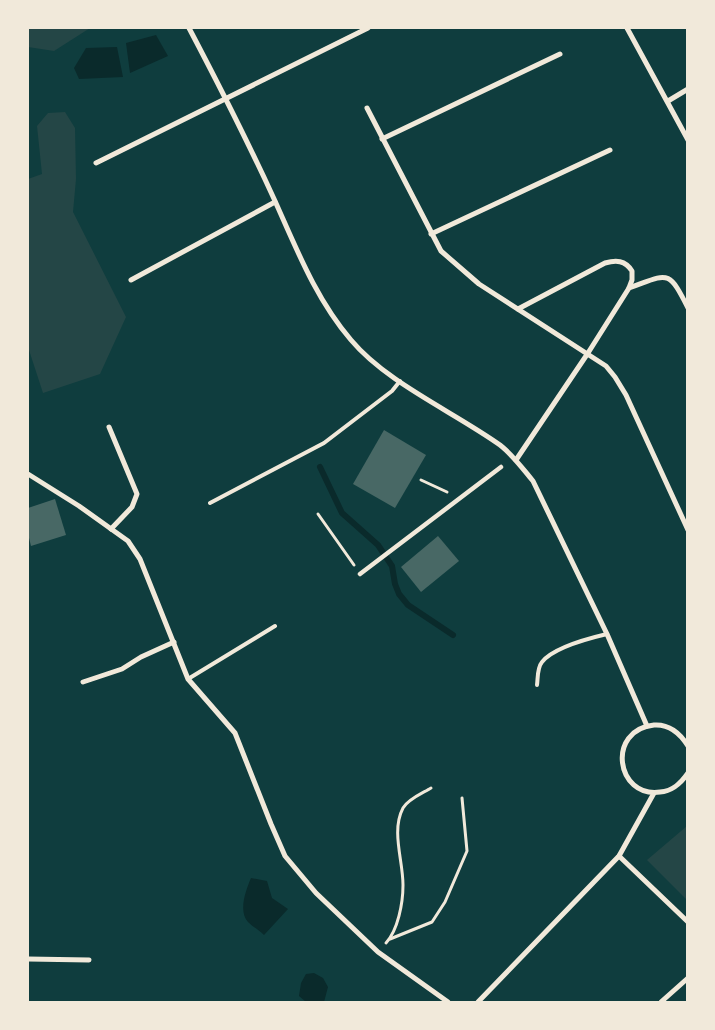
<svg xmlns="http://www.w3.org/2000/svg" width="715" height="1030" font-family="'IBM Plex Serif',serif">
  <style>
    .green { fill: #244646 }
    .water { fill: #0a2a2b }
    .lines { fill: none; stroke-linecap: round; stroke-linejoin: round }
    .stream { stroke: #0a2a2b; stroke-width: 6 }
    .building { fill: #486865 }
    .path { stroke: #f1e9da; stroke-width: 3 }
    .service { stroke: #f1e9da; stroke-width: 4 }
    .pedestrian { stroke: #f1e9da; stroke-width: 4.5 }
    .minor { stroke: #f1e9da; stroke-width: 5 }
  </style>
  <rect width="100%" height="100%" fill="#0f3d3e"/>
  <g class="green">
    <path d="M28,28H90L54,51L28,47Z"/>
    <path d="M65,112L75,128L76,179L73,212L126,317L100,374L43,393L28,347V179L42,174L37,126L48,113Z"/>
    <path d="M687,826V900L647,860Z"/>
  </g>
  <g class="water">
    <path d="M156,35L168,56L130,73L126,43Z"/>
    <path d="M117,47L123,77L79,79L74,68L86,48Z"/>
    <path d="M251,878L267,881L272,898L288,909L264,935C259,930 253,927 248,922C238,911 246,890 251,878Z"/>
    <path d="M314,973L323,978L328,987L324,1002H306L299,996L301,983L306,974Z"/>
  </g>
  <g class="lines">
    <path class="stream" d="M320,467L342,513L378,545L392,566L395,584L399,594L408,605L453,635"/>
  </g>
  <g class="building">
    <path d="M384,430L426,455L395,508L353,484Z"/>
    <path d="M55,499L66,535L31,546L28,534V508Z"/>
    <path d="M438,536L459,561L421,592L401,567Z"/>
  </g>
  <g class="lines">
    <g class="path">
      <path d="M421,480L447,492"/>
      <path d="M318,514L354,565"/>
      <path d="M390,939L432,922L445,902L467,851L462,798"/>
      <path d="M386,943C398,930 403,903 403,885C403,860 391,831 403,808C408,799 423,793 431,788"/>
    </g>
    <g class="service">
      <path d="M210,503L324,443L392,391L400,381"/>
      <path d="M188,679L275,626"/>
      <path d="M537,685C538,678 537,668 542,662C553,648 590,638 607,634"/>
    </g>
    <path class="pedestrian" d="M360,574L501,467"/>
    <g class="minor">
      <path d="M189,28C219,85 248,142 275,201C297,250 316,299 351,340C387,383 454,412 500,445C513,455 523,469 533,481L607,634L647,726"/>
      <path d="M627,28L688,140"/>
      <path d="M668,101L688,89"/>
      <path d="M367,108L441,251L479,284L606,366L615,377L626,395L688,530"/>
      <path d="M382,139L560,54"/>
      <path d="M96,163L368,28"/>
      <path d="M431,234L610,150"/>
      <path d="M131,280L275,202"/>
      <path d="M629,288C668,274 668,268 688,308"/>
      <path d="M109,427L137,494L132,507L111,529"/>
      <path d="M516,460L588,353L629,288L632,280V271C625,260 616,260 605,263L518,309"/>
      <path d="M28,474L79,506L128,541L140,559L188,679L235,733L271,824L285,856L316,893L378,952L448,1002"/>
      <path d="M83,682L122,669L141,657L174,642"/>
      <path d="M688,746C680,733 669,724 654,725C606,730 616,798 660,792C673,791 681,783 688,773"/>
      <path d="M619,856L688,922"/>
      <path d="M28,959L89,960"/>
      <path d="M478,1002L619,856L654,793"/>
      <path d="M661,1002L688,978"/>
    </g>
  </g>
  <rect width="715" height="1030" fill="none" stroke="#f1e9da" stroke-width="58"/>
</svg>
